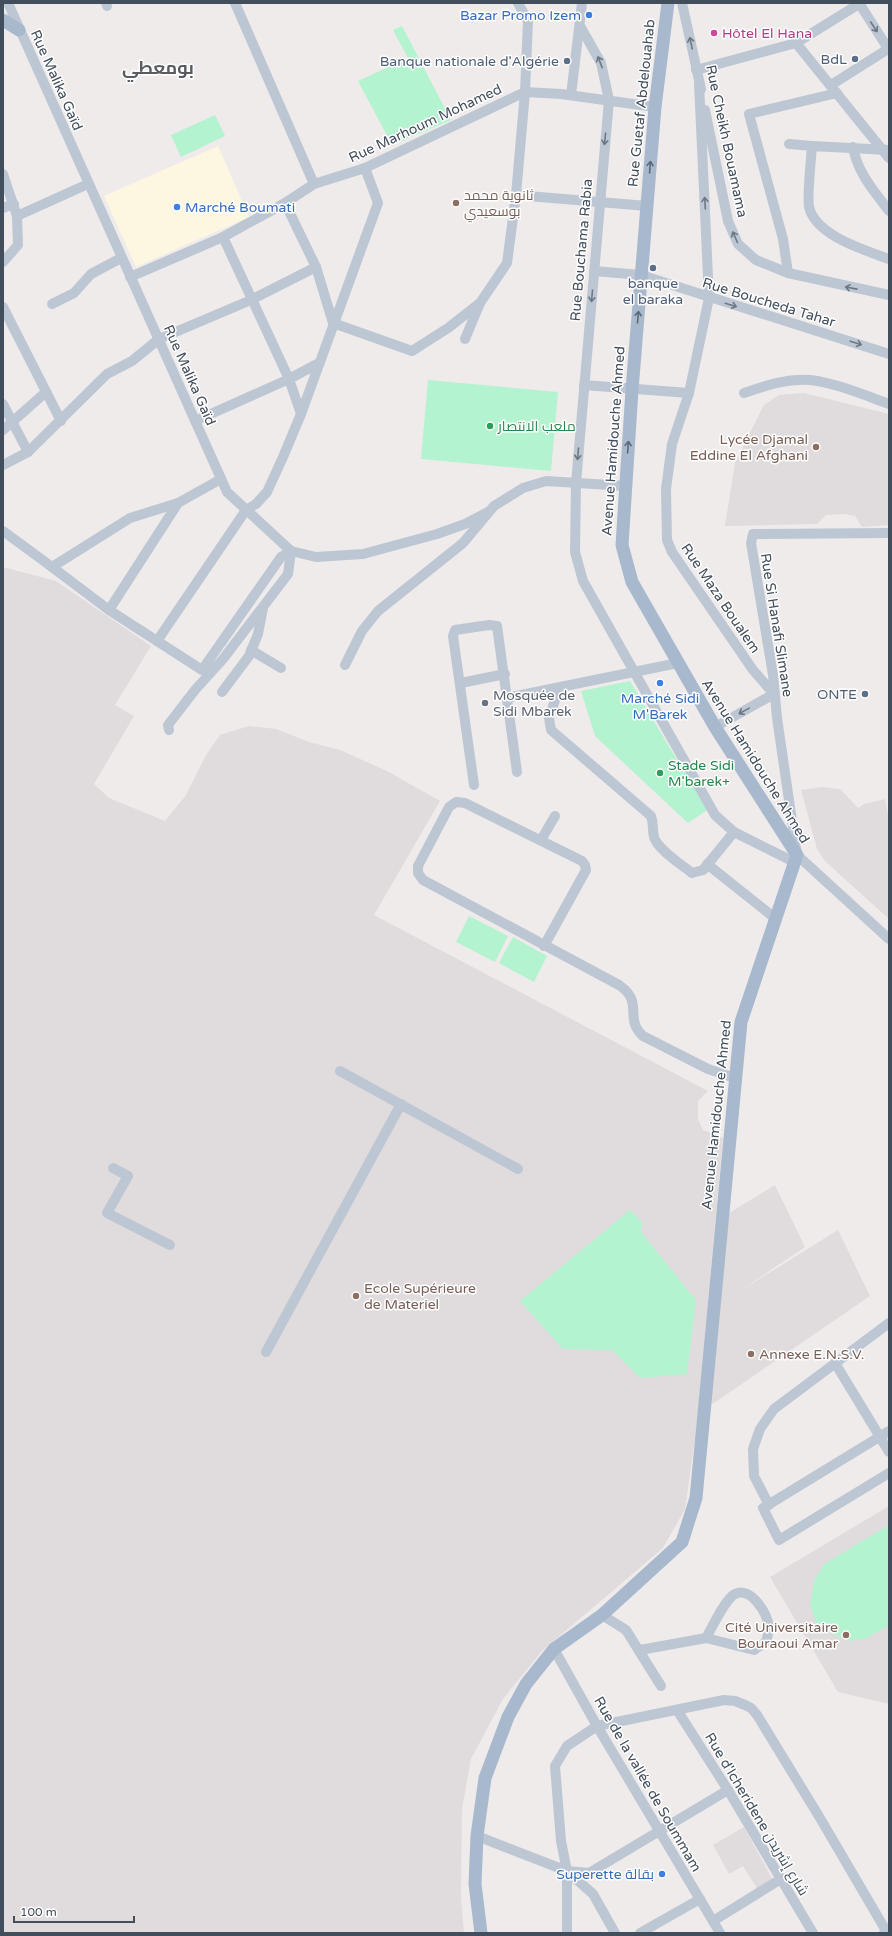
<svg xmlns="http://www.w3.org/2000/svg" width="892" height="1936" font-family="'Varela Round',Cairo,sans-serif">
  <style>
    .commercial { fill: #fdf7e1 }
    .education { fill: #e0dcdd }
    .green { fill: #b3f3cf }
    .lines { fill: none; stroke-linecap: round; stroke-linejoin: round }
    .minor { stroke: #bdc7d3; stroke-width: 10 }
    .major { stroke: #a8b9ce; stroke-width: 13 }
    .oneway { stroke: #6d7885 }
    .oneway2 { stroke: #5c6978 }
    .shop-dot { fill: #3f7fe0; stroke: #fff; stroke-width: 1.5 }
    .hotel-dot { fill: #d1479c; stroke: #fff; stroke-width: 1.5 }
    .service-dot { fill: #5c6f8a; stroke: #fff; stroke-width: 1.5 }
    .education-dot { fill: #8d6e63; stroke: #fff; stroke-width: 1.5 }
    .leisure-dot { fill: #2e9e5b; stroke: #fff; stroke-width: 1.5 }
    .worship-dot { fill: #6b7280; stroke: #fff; stroke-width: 1.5 }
    .labels { text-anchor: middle; stroke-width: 3; stroke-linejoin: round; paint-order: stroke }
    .shop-label { font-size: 14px; fill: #366cbe; stroke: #fff; text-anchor: end }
    .hotel-label { font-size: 14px; fill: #b23c85; stroke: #fff; text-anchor: start }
    .service-label { font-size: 14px; fill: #4e5e75; stroke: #fff; text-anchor: end }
    .street-label { font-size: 14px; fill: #424e5b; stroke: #fff }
    .education-label { font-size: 14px; fill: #785e54; stroke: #fff; text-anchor: start }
    .leisure-label { font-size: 14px; fill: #27864d; stroke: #fff; text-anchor: start }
    .worship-label { font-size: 14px; fill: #5b616d; stroke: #fff; text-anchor: start }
    .district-label { font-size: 18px; font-weight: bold; fill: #585c61; stroke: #fff }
  </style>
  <rect width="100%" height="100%" fill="#efebeb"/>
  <path class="commercial" d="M218,146L249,217L136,267L104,196Z"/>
  <g class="education">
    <path d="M804,393L889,414V525L862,527L855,516L845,514L826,515L817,524L725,526L735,463L764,405L779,395Z"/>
    <path d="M3,567L56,581L151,646L115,705L134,716L94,784L109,798L165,821L186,795L206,755L220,735L249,726L276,729L309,742L340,750L387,771L440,801L374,915L708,1091L698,1101V1119L703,1130L723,1138L696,1432L685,1509L663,1548L542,1651L503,1699L471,1759L462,1809L461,1896L464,1933H3Z"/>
    <path d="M822,787L840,789L858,808L864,804L885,799L889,820V919L825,861L817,849L801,790Z"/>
    <path d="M775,1185L805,1247L740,1291L838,1230L870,1296L711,1405L729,1213Z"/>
    <path d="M889,1506V1704L838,1692L770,1577Z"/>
    <path d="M744,1827L774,1882L758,1890L743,1866L729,1874L713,1845Z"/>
  </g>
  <g class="green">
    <path d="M402,26L451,120L392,145L358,81L408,58L393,30Z"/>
    <path d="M215,115L225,136L181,157L171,135Z"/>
    <path d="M428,380L558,392L551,471L421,459Z"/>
    <path d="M630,681L707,810L688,823L595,736L581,691Z"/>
    <path d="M469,916L508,936L495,962L456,942Z"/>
    <path d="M513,937L547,956L534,982L499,963Z"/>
    <path d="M630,1210L642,1222L641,1232L696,1300L687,1374L640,1378L612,1350L563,1349L520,1301Z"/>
    <path d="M889,1525V1625L867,1638L848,1641L829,1632L816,1622L810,1605L814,1581L824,1564Z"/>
  </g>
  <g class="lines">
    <g class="minor">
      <path d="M8,3L227,492L291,551L316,557L363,554L437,534L465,524L488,512"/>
      <path d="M106,3L107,6"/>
      <path d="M235,3L314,184"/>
      <path d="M682,3L701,89"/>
      <path d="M859,3L889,50"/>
      <path d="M796,43L889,158"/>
      <path d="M696,70L796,43L859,4"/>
      <path d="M699,83L709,298L689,393L672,444L666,489L667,540L672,552L753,670L774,694"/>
      <path d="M831,85L888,49"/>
      <path d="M571,95L582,3"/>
      <path d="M705,110L728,221L738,244L756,260L788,273L889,295"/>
      <path d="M789,144L812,146"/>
      <path d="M853,147C857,172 874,191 889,211"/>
      <path d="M889,150L812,146C811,160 807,195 809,207C816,236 865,250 889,259"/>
      <path d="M3,174L17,216"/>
      <path d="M516,195L647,206"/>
      <path d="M285,203L316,267L333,323L412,351L448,328L480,303L507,263L516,195L525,92L528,21L518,3"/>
      <path d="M3,208L14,204"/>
      <path d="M223,237L289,379L301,414"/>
      <path d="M3,262L18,245L17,216L88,184"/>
      <path d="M594,271L641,275L889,354"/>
      <path d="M788,273L783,239L749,114L837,93"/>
      <path d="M130,277L223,237L285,203L314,184L365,168L525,92L561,94L655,107"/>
      <path d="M52,304L74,293L91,274L121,258"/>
      <path d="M3,307L61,421"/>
      <path d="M465,339L480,303"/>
      <path d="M584,385L689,393"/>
      <path d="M744,393C765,386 787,378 810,380C836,383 864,395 889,404"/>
      <path d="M3,404L28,452"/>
      <path d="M195,421L289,379L319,363"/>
      <path d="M3,430L46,392"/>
      <path d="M3,465L28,452L107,374L132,361L159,339L251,300L316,267"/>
      <path d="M221,479L178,503L130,518L52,567L109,610L202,670L281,557L291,551"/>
      <path d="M3,531L52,567"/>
      <path d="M889,533L753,534L751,543L773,675L777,718L797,855L889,939"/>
      <path d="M109,610L178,503"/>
      <path d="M157,641L246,510L256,504L267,492L283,457L301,414L378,203L365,168"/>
      <path d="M251,650L281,668"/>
      <path d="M345,665L362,631L378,611L463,543L494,506L523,488L546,481L625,486"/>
      <path d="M461,683L505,674"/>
      <path d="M559,688L549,718L551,730L651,816C654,824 652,829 654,837C657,849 682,865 692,873L703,870L734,832L715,815L583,581L575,552L576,483L609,100L601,63L580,26"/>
      <path d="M222,692L249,656L258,634L263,608"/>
      <path d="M506,698L678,663"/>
      <path d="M715,727L774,694"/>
      <path d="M169,730L168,725L195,690L223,659L288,574L291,551"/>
      <path d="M474,785L453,636L455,630L489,625L497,626L517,772"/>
      <path d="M734,832L794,862"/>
      <path d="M541,840L555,816"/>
      <path d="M707,864L776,919"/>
      <path d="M544,946L586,870L585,865L582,861L465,803L456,802L449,807L418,866V873L423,880L619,985C645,1003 623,1017 643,1036L708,1069L735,1078"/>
      <path d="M340,1071L518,1169"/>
      <path d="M113,1168L128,1176L107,1213L170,1245"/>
      <path d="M266,1352L401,1104"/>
      <path d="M835,1363L889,1452"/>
      <path d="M889,1431L763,1508L779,1540L889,1473"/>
      <path d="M769,1505L754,1476L753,1449L760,1429L774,1409L889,1323"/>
      <path d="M602,1615L626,1630L661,1686"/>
      <path d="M554,1649L597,1726L720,1933"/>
      <path d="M640,1650L706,1638L754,1650L766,1642C767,1638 769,1631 769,1627C767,1613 751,1586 735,1594C725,1599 712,1628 706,1638"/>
      <path d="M677,1710L728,1790L813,1933"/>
      <path d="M477,1836L567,1871L589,1873L728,1790"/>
      <path d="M567,1871V1933"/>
      <path d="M713,1921L781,1879"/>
      <path d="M615,1933L593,1894L567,1871L561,1841L555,1766L567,1746L597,1726L724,1700L735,1701L745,1705L751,1708L757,1715L820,1818L885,1929L884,1933"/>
      <path d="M640,1933L700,1899"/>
    </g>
    <g class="major">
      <path d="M3,20L19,30"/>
      <path d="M481,1933L475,1884L477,1836L485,1778L508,1717L526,1684L554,1649L602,1615L682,1542L696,1498L741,1022L797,855L715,727L632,582L622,545L632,390L655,107L668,3"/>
    </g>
  </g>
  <defs><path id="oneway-shaft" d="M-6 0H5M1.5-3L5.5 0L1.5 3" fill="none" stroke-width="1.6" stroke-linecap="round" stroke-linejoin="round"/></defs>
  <g class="oneway">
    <use href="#oneway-shaft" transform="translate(874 27) rotate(57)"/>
    <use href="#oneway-shaft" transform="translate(691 43) rotate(-102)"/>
    <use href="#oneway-shaft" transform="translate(600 62) rotate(-111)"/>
    <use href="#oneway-shaft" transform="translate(605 139) rotate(96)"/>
    <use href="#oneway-shaft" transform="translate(705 203) rotate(-93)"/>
    <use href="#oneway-shaft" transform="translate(735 237) rotate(-114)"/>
    <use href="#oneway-shaft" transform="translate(851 288) rotate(-169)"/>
    <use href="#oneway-shaft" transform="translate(592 296) rotate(95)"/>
    <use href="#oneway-shaft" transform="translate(731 305) rotate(17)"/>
    <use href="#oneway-shaft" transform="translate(856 343) rotate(18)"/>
    <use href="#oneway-shaft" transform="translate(578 454) rotate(95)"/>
    <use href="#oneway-shaft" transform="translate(744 711) rotate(151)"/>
  </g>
  <g class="oneway2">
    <use href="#oneway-shaft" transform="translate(650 167) rotate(-86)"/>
    <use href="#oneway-shaft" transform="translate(638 317) rotate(-85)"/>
    <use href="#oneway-shaft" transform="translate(628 447) rotate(-86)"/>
  </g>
  <g class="shop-dot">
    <circle cx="589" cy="15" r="4"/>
    <circle cx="177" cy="207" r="4"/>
    <circle cx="660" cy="683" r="4"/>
    <circle cx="662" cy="1874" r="4"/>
  </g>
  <circle class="hotel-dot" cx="714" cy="33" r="4"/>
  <g class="service-dot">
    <circle cx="855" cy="59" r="4"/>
    <circle cx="567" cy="61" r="4"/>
    <circle cx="653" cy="268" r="4"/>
    <circle cx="865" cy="694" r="4"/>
  </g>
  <g class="education-dot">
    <circle cx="456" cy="203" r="4"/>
    <circle cx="816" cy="447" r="4"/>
    <circle cx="356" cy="1296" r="4"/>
    <circle cx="751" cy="1354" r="4"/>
    <circle cx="846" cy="1635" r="4"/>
  </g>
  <g class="leisure-dot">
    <circle cx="490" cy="426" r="4"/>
    <circle cx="660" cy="773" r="4"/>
  </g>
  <circle class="worship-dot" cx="485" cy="703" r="4"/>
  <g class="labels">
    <g class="shop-label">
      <text x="581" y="20">Bazar Promo Izem</text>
      <text x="185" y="212" text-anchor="start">Marché Boumati</text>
      <text x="660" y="703" text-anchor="middle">Marché Sidi<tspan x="660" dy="16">M'Barek</tspan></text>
      <text x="654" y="1879">Superette بقالة</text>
    </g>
    <g class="hotel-label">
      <text x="722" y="38">Hôtel El Hana</text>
    </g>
    <g class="service-label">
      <text x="847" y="64">BdL</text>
      <text x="559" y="66">Banque nationale d'Algérie</text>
      <text x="653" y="288" text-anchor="middle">banque<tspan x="653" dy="16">el baraka</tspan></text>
      <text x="857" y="699">ONTE</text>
    </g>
    <g class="street-label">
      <text transform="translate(57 80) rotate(66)" y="5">Rue Malika Gaïd</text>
      <text transform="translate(641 103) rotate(-84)" y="5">Rue Guetaf Abdelouahab</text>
      <text transform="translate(425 123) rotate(-25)" y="5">Rue Marhoum Mohamed</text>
      <text transform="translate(727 141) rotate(78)" y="5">Rue Cheikh Bouamama</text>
      <text transform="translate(581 250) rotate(-85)" y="5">Rue Bouchama Rabia</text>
      <text transform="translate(769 302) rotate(17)" y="5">Rue Boucheda Tahar</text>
      <text transform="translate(190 375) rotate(66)" y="5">Rue Malika Gaïd</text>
      <text transform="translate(613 441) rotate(-86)" y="5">Avenue Hamidouche Ahmed</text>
      <text transform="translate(721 598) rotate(56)" y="5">Rue Maza Boualem</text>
      <text transform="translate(777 625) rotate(81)" y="5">Rue Si Hanafi Slimane</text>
      <text transform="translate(756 761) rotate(58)" y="5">Avenue Hamidouche Ahmed</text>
      <text transform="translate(716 1115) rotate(-84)" y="5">Avenue Hamidouche Ahmed</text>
      <text transform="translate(648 1784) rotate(60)" y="5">Rue de la vallée de Soummam</text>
      <text transform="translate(757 1814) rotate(59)" y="5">Rue d'Icheridene شارع إشريدن</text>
    </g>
    <g class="education-label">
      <text x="464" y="200">ثانوية محمد<tspan x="464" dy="16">بوسعيدي</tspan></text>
      <text x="808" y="444" text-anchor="end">Lycée Djamal<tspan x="808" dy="16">Eddine El Afghani</tspan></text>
      <text x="364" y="1293">Ecole Supérieure<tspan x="364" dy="16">de Materiel</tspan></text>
      <text x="759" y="1359">Annexe E.N.S.V.</text>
      <text x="838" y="1632" text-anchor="end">Cité Universitaire<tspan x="838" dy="16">Bouraoui Amar</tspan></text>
    </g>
    <g class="leisure-label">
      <text x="498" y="431">ملعب الانتصار</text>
      <text x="668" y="770">Stade Sidi<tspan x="668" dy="16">M'barek+</tspan></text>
    </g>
    <g class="worship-label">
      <text x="493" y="700">Mosquée de<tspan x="493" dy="16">Sidi Mbarek</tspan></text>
    </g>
    <g class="district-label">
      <text x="158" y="74">بومعطي</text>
    </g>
  </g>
  <rect width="892" height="1936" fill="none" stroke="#424e5b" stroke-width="8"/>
  <path d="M14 1916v6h120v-6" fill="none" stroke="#424e5b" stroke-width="2"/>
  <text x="20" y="1916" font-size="12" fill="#424e5b" stroke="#ffffff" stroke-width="3" paint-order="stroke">100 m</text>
</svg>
